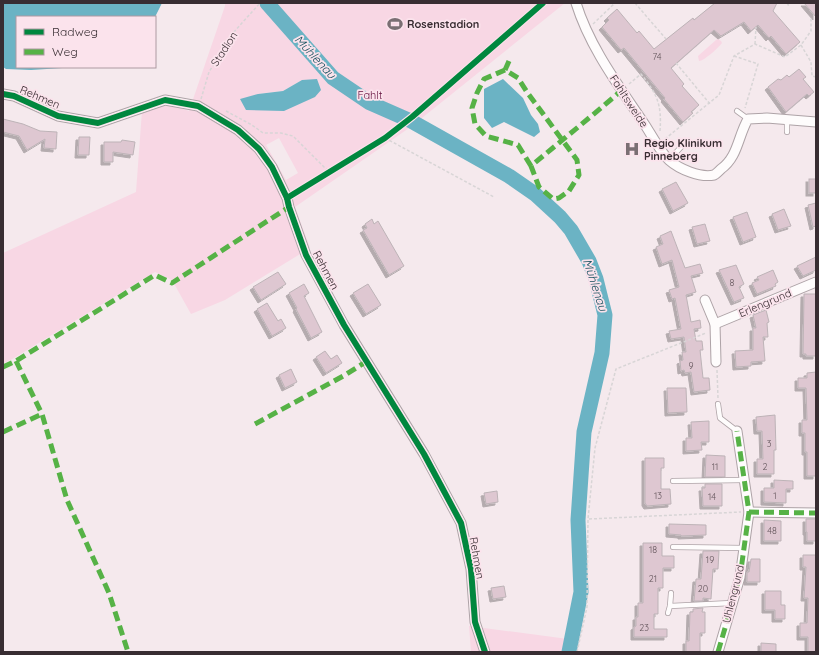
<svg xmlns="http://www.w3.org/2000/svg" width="819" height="655" font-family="Quicksand,sans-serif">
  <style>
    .green { fill: #f8d7e4; fill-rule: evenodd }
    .water { fill: #6bb3c4 }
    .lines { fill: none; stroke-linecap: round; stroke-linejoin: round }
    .river { stroke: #6bb3c4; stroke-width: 15 }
    .building { fill: #dec7d1; stroke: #bdb3b7; filter: url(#shadow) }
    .service-casing { stroke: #aea3a7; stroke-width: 6 }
    .minor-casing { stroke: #aea3a7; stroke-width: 11 }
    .path { stroke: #d8d5d6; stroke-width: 1.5; stroke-dasharray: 3 2; stroke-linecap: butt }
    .service { stroke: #fefcfc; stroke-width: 4.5 }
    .minor { stroke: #fefcfc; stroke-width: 9 }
    .quiet { stroke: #56b246; stroke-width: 5; stroke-dasharray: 10 5; stroke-linecap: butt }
    .cycleway-casing { stroke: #fbe3ec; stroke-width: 8 }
    .cycleway { stroke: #00873e; stroke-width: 6 }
    .labels { text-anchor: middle; stroke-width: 3.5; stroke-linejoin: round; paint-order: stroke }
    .number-label { font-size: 9px; fill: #62545a }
    .poi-label { font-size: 11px; font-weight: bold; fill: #382d32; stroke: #fbe3ec; text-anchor: start }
    .street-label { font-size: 11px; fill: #382d32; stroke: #fbe3ec }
    .park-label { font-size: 11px; fill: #63103e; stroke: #fbe3ec }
    .water-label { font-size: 12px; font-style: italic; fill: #16515e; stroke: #fbe3ec }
  </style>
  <defs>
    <filter id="shadow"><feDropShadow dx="-3" dy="3" stdDeviation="0" flood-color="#0004"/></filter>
  </defs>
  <rect width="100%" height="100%" fill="#f5e9ed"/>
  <g class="green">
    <path d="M225,3H565L412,126L295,207L310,248L225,300L191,314L172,280L155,272L14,358L3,364V253L136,192L142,111L166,103L189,111L225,6ZM302,80L279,111L258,94L283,91ZM279,138L298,173L286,180L266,145Z"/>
    <path d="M718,39L721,41L722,43C718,48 704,61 699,61L698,56L716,40Z"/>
    <path d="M469,626L568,639L563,652H471Z"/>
  </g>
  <g class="water">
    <path d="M3,3H162L155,17H17V67H78L31,70L6,69L3,67Z"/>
    <path d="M317,79L321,90L315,97L284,111L246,110L240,99L258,94L283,91L302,80Z"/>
    <path d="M503,79L523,98L531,115L538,124L540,132L534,137L504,122L492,128L484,118V89Z"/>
  </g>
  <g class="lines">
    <path class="river" d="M267,3L333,78L370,103L411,121L509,176L535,194L560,217L571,230L589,261L596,279L605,315L602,353L584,432L578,520L581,592L569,652"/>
  </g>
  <g class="building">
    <path d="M715,3H777L773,11L800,42L786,54L771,36L769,38L758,25L751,31L744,22L721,36L714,30L671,68L684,84L682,86L699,105L691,112L693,113L683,122L664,99L665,98L624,48L621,50L602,27L609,20L607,18L617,9L637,33L639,31L654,49L693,18L694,20Z"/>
    <path d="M804,3H816V17Z"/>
    <path d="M799,69L806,77L803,79L814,92L809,96L807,94L786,112L768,87L778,79L781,80L787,75L789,77Z"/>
    <path d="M3,119L23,124L40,131L57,132L56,149L44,148L45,139L27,150L19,136L3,132Z"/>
    <path d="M79,137H90L89,155H78Z"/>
    <path d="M122,140L135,142L133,155L113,152V162H104V142H121Z"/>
    <rect x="809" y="179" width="7" height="14"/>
    <path d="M676,182L688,203L673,211L662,189Z"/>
    <path d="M816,203V226L813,227L808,205Z"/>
    <path d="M784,209L791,226L778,230L772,214Z"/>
    <path d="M747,212L756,237L743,242L733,217Z"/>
    <path d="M372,219L374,224L378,221L404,266L389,275L363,230L367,228L365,224Z"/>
    <path d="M705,224L710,241L697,244L692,227Z"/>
    <path d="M671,231L685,268L700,264L703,273L691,276L696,292L686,295L691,322L700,320L701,328L694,329L696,341H702L703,350H700L703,378H709L710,390L694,392L691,372L685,373L684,370L681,371L680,361L683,360L682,352H686L684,337L671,339L669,331L681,329L675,298L672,299L669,290L679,287L672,260L662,264L656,247L663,244L660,236Z"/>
    <path d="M816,257V270L803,276L797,266Z"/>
    <path d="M736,265L744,284L739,287L744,298L734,302L719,270Z"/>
    <path d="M773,270L778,282L775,284L776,286L757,294L752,283L759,280L757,277Z"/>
    <path d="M278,272L286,284L261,300L253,287Z"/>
    <path d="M304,284L309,293L304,296L322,332L311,338L296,309L297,308L289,293Z"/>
    <path d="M368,284L381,305L366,314L353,293Z"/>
    <path d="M804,294H816V356H806V354H803Z"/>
    <path d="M267,303L278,321L281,319L286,328L272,336L257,309Z"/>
    <path d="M766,310L769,322L767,323L768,337H763L765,361L751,362V366L736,367L735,351L753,350V328H756L753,315Z"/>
    <path d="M325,351L331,359L337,355L342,363L326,373L316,357Z"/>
    <path d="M291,369L297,382L285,388L279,375Z"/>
    <path d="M816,372V476H807V452H805V433H802V420H807L806,388H798V378H807V373Z"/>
    <path d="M667,388H686L687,412L668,413Z"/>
    <path d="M775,415L776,450H774V474H757V459H763L762,431H757L756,417Z"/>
    <path d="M709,421V442H701L702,450L686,451V438H692L691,422Z"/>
    <path d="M706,455L725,456V477H705Z"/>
    <path d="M645,458H664V468H661V489H670L671,504L647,506L645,503Z"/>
    <path d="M774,480L793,481V489H786V503L764,502V488H774Z"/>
    <path d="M705,484H722V506H703L702,488H705Z"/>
    <path d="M497,491L498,502L486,504L484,493Z"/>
    <path d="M806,519H816V541H807V532H806Z"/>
    <path d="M764,520L781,521V541H764Z"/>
    <path d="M669,524L706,525V535L681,536V535L669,534Z"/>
    <path d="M643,543H662V556H674V568H663V588H658V614H654V629H667V637H634V627L636,626V617H638V603H643Z"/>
    <path d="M703,551H719L718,569H713L711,599L703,598V601H694L696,579H701Z"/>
    <path d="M803,555H816V652H808V637H800V623H807L808,598H804L806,567H803Z"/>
    <path d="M751,559H760V582H747V572H749Z"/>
    <path d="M504,586L506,597L493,599L491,588Z"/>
    <path d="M765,591H781V605H785V619H775V610H765Z"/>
    <path d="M703,608L702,612H705V633H700V652H686V641H689L690,612H693V609Z"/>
    <path d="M761,643L776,644V652H761Z"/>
  </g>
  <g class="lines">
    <g class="service-casing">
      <g id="service">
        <path d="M737,111L748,119"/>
        <path d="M787,132V120"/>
        <path d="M669,160L682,146"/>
        <path d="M718,404L720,418L737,431"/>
        <path d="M673,481L744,480"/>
        <path d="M673,547L744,548"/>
        <path d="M670,606L671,593"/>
        <path d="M668,613L670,606L732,603"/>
      </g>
    </g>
    <g class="minor-casing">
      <g id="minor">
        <path d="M576,3C590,48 619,86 645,125C651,134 661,153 669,160C679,169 700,178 714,175C716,174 719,171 721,169C738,157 738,136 748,119L767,118L816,122"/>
        <path d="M3,94L14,96L58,116L98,123L165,100L198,106L238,130L259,149L272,167L287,198L289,207L306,255L344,325L424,454L461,523L471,569L475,622L485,652"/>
        <path d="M705,300L715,324L716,362"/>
        <path d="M715,324L816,282"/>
        <path d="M749,512L816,513"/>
        <path d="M718,652L740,577L749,512L737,431"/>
      </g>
    </g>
    <g class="path">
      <path d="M635,3L666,39"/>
      <path d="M787,3L789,6"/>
      <path d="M593,24L615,3"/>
      <path d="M755,44L756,27"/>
      <path d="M801,45L811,62L812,76L816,77"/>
      <path d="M734,56L758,64L745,108"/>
      <path d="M676,63L710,104"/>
      <path d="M629,84L641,74C657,94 662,104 660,131"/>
      <path d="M201,99L209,72L233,33L260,3"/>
      <path d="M226,111L252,125L263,133H281L293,136L329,172"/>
      <path d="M385,138L494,197"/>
      <path d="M665,139L719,95L734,56L755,44L785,57L801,45L811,31V17"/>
      <path d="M717,370L718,398"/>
      <path d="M589,519L741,512"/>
      <path d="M577,652L587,607L588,519L595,448L616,369L706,333"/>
    </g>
    <use href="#service" class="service"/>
    <use href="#minor" class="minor"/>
    <g class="quiet">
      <path d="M505,70L509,61"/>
      <path d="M531,166L518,145L486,136L475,124L472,108L477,93L484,79L505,70L518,78L527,92L577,160L579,175L569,191L559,198L553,199L539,187L531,166C561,141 592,116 622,90"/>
      <path d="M16,361L42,414L67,500L109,593L128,652"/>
      <path d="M3,367L16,361L155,275L172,283L289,207"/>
      <path d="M255,424L345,375L367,361"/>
      <path d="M3,432L42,414"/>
      <path d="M749,512L816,513"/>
      <path d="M718,652L740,577L749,512L737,431"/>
    </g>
    <g class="cycleway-casing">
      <g id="cycleway">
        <path d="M3,94L14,96L58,116L98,123L165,100L198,106L238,130L259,149L272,167L287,198L289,207L306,255L344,325L424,454L461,523L471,569L475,622L485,652"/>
        <path d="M287,198L385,138L412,117L543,3"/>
      </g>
    </g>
    <use href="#cycleway" class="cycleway"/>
  </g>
  <defs>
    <g id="stadium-bare" transform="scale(1.2)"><path d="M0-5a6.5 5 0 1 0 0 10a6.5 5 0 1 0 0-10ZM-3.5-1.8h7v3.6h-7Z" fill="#7a6f73" stroke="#fbe3ec" stroke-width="2.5" paint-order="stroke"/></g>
    <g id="hospital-bare" transform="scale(1.2)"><path d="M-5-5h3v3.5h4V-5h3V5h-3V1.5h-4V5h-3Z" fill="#7a6f73" stroke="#fbe3ec" stroke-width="2.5" paint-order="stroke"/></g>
  </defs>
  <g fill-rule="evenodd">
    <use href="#stadium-bare" x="395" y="24"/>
    <use href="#hospital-bare" x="632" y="149"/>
  </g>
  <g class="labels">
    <g class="number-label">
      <text x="657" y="60">74</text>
      <text x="732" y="286">8</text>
      <text x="691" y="369">9</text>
      <text x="769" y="447">3</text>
      <text x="715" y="470">11</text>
      <text x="765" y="470">2</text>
      <text x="658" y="499">13</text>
      <text x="775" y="499">1</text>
      <text x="712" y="500">14</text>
      <text x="772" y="534">48</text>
      <text x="653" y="553">18</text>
      <text x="710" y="563">19</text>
      <text x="653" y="582">21</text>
      <text x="703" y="592">20</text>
      <text x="644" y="631">23</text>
    </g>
    <g class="poi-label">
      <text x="407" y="28">Rosenstadion</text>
      <text x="644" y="147">Regio Klinikum<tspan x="644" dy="13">Pinneberg</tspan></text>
    </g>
    <g class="street-label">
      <text transform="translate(224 49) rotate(-57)" y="4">Stadion</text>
      <text transform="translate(40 97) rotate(23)" y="4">Rehmen</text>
      <text transform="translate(629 101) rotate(57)" y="4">Fahltsweide</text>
      <text transform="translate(326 270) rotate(62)" y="4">Rehmen</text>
      <text transform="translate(765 303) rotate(-23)" y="4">Erlengrund</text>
      <text transform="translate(477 558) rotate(80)" y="4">Rehmen</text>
      <text transform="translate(733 594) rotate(-76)" y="4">Uhlengrund</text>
    </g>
    <g class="park-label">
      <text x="370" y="99">Fahlt</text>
    </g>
    <g class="water-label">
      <text transform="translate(315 57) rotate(47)" y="4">Mühlenau</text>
      <text transform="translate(595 285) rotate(72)" y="4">Mühlenau</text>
    </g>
  </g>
  <rect width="819" height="655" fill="none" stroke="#382d32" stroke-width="8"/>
  <rect x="16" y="16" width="140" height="52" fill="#fbe3ec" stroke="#ad9aa2"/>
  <rect x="24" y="29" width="20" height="6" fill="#00873e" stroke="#ad9aa2"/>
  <text x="52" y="36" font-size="12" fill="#382d32">Radweg</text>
  <rect x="24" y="49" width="20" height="6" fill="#56b246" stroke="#ad9aa2"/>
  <text x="52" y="56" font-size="12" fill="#382d32">Weg</text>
</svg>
